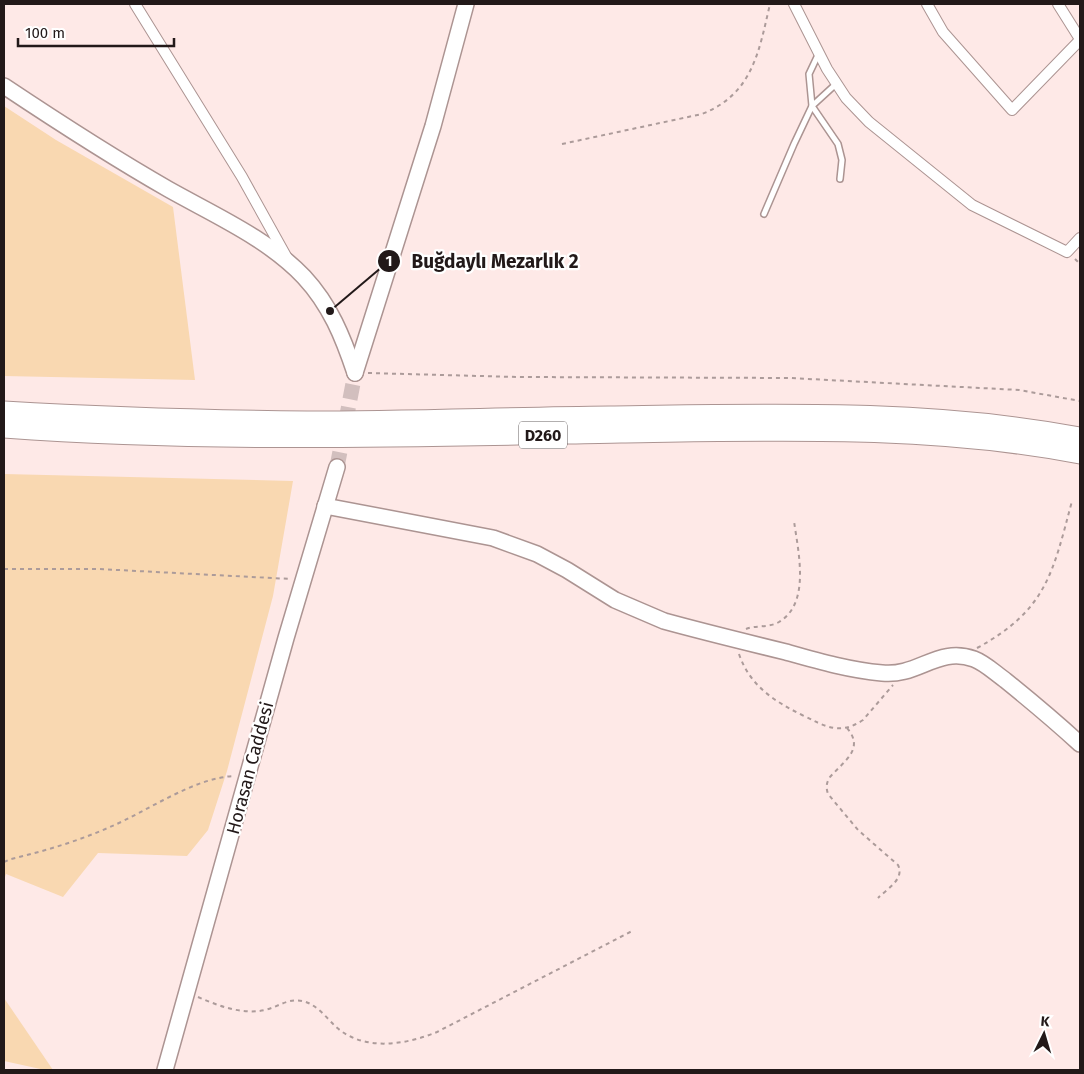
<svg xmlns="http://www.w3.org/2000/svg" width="1084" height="1074" font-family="'Fira Sans',sans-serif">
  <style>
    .green { fill: #f9d8b1 }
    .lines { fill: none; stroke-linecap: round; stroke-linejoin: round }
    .secondary-tunnel { stroke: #d2bfbe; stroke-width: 15; stroke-dasharray: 15 8; stroke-linecap: butt }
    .lane-casing { stroke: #ac9492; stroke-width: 8 }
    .street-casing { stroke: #ac9492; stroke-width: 12 }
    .secondary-casing { stroke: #ac9492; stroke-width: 18 }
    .highway-casing { stroke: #ac9492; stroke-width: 21 }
    .path { stroke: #ac9b9a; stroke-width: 2; stroke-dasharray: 4 4; stroke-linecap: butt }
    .lane { stroke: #fff; stroke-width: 5 }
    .street { stroke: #fff; stroke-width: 10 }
    .secondary { stroke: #fff; stroke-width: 15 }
    .highway { stroke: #fff; stroke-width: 19 }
    .labels { text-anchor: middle; stroke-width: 4.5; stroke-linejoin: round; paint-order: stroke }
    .shield { fill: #fff; stroke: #645e5e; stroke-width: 1 }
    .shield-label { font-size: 16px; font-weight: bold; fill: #221919 }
    .street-label { font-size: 18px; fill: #221919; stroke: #fff }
    .leader { fill: none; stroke: #221919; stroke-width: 2 }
    .callout-dot { fill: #221919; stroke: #fff; stroke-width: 2 }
    .mark-label { font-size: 15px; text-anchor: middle; font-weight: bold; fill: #fff }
    .callout-label { font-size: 19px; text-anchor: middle; font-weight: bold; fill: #221919; stroke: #fff; stroke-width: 4.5; stroke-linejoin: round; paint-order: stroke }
  </style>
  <rect width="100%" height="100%" fill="#fee9e7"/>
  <g class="green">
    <path d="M4,106L56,140L173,207L195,380L4,376Z"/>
    <path d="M4,474L293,481L273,596L227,771L208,830L187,856L98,853L63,897L6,874L4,880Z"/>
    <path d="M4,998L53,1070H45L4,1061Z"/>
  </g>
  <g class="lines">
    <path class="secondary-tunnel" d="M337,467L355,373"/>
    <g class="lane-casing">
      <g id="lane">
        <path d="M836,84L812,106L838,144L842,160L840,179"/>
        <path d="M764,214L794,144L812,106L809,74L818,55"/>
      </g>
    </g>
    <g class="street-casing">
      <g id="street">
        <path d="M135,4L242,177L287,258"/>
        <path d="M794,4L827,69L846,98L869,122L972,205L1067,252L1080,238"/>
        <path d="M927,4L943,32L1012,110L1080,40"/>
        <path d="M1058,4L1080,39"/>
      </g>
    </g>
    <g class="secondary-casing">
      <g id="secondary">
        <path d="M4,86C58,122 112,157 168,189C214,215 267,238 304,277C330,305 343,337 355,373"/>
        <path d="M355,373L433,126L466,4"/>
        <path d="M325,506L493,538L537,554L567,570L615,600L664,621C704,632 745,642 786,652C818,661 849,670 882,673C918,677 938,646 974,659C985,663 995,673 1005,680C1031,701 1056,722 1080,744"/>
        <path d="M165,1070L286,638L337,467"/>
      </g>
    </g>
    <g class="highway-casing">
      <g id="highway">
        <path d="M4,411C105,417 206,420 307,421C408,421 509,417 610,416C767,414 925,408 1080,437"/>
        <path d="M4,428C209,443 415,437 621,433C774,431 929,425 1080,454"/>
      </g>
    </g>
    <g class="path">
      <path d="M562,144L702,114C753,94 759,51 770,4"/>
      <path d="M1075,259L1080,264"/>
      <path d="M368,373L518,377L790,378L1019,390L1080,401"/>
      <path d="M4,569H99L291,579"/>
      <path d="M746,629C756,625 769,628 779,622C811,603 798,551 794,521"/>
      <path d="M977,648C1047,610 1053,572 1072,501"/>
      <path d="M739,654C750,686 774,701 802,715C825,726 839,736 863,720L893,685"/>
      <path d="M847,728C865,749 844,761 830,777C826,783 826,788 828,794L858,830L898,865C905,879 887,889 878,898"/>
      <path d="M4,862L11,859C45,851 78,841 110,827C148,811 193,778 234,776"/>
      <path d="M198,997C219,1006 242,1015 265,1010C278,1007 288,998 302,1001C315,1003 326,1017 335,1026C363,1052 405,1045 437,1032L634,930"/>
    </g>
    <use href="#lane" class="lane"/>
    <use href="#street" class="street"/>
    <use href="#secondary" class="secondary"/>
    <use href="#highway" class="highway"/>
  </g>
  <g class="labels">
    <rect class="shield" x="519" y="421.5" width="48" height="27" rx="4"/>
    <g class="shield-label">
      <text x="543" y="441">D260</text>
    </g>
    <g class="street-label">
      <text transform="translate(250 768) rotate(-75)" y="6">Horasan Caddesi</text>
    </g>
  </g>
  <path class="leader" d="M330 311L389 261"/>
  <g class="callout-dot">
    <circle cx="330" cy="311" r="5"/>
    <circle cx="389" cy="261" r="12"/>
  </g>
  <g class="mark-label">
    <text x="389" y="266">1</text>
  </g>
  <g class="callout-label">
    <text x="495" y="268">Buğdaylı Mezarlık 2</text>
  </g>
  <rect width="1084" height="1074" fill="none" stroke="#221919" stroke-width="10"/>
  <g transform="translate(1044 1034) rotate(5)" stroke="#ffffff" stroke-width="4" paint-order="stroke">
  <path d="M0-4L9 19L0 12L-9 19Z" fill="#221919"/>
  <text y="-8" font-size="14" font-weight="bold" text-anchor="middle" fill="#221919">K</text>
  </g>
  <path d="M18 38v8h156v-8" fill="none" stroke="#221919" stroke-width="2.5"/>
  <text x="25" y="38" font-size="15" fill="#221919" stroke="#ffffff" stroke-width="4" paint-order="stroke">100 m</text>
</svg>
